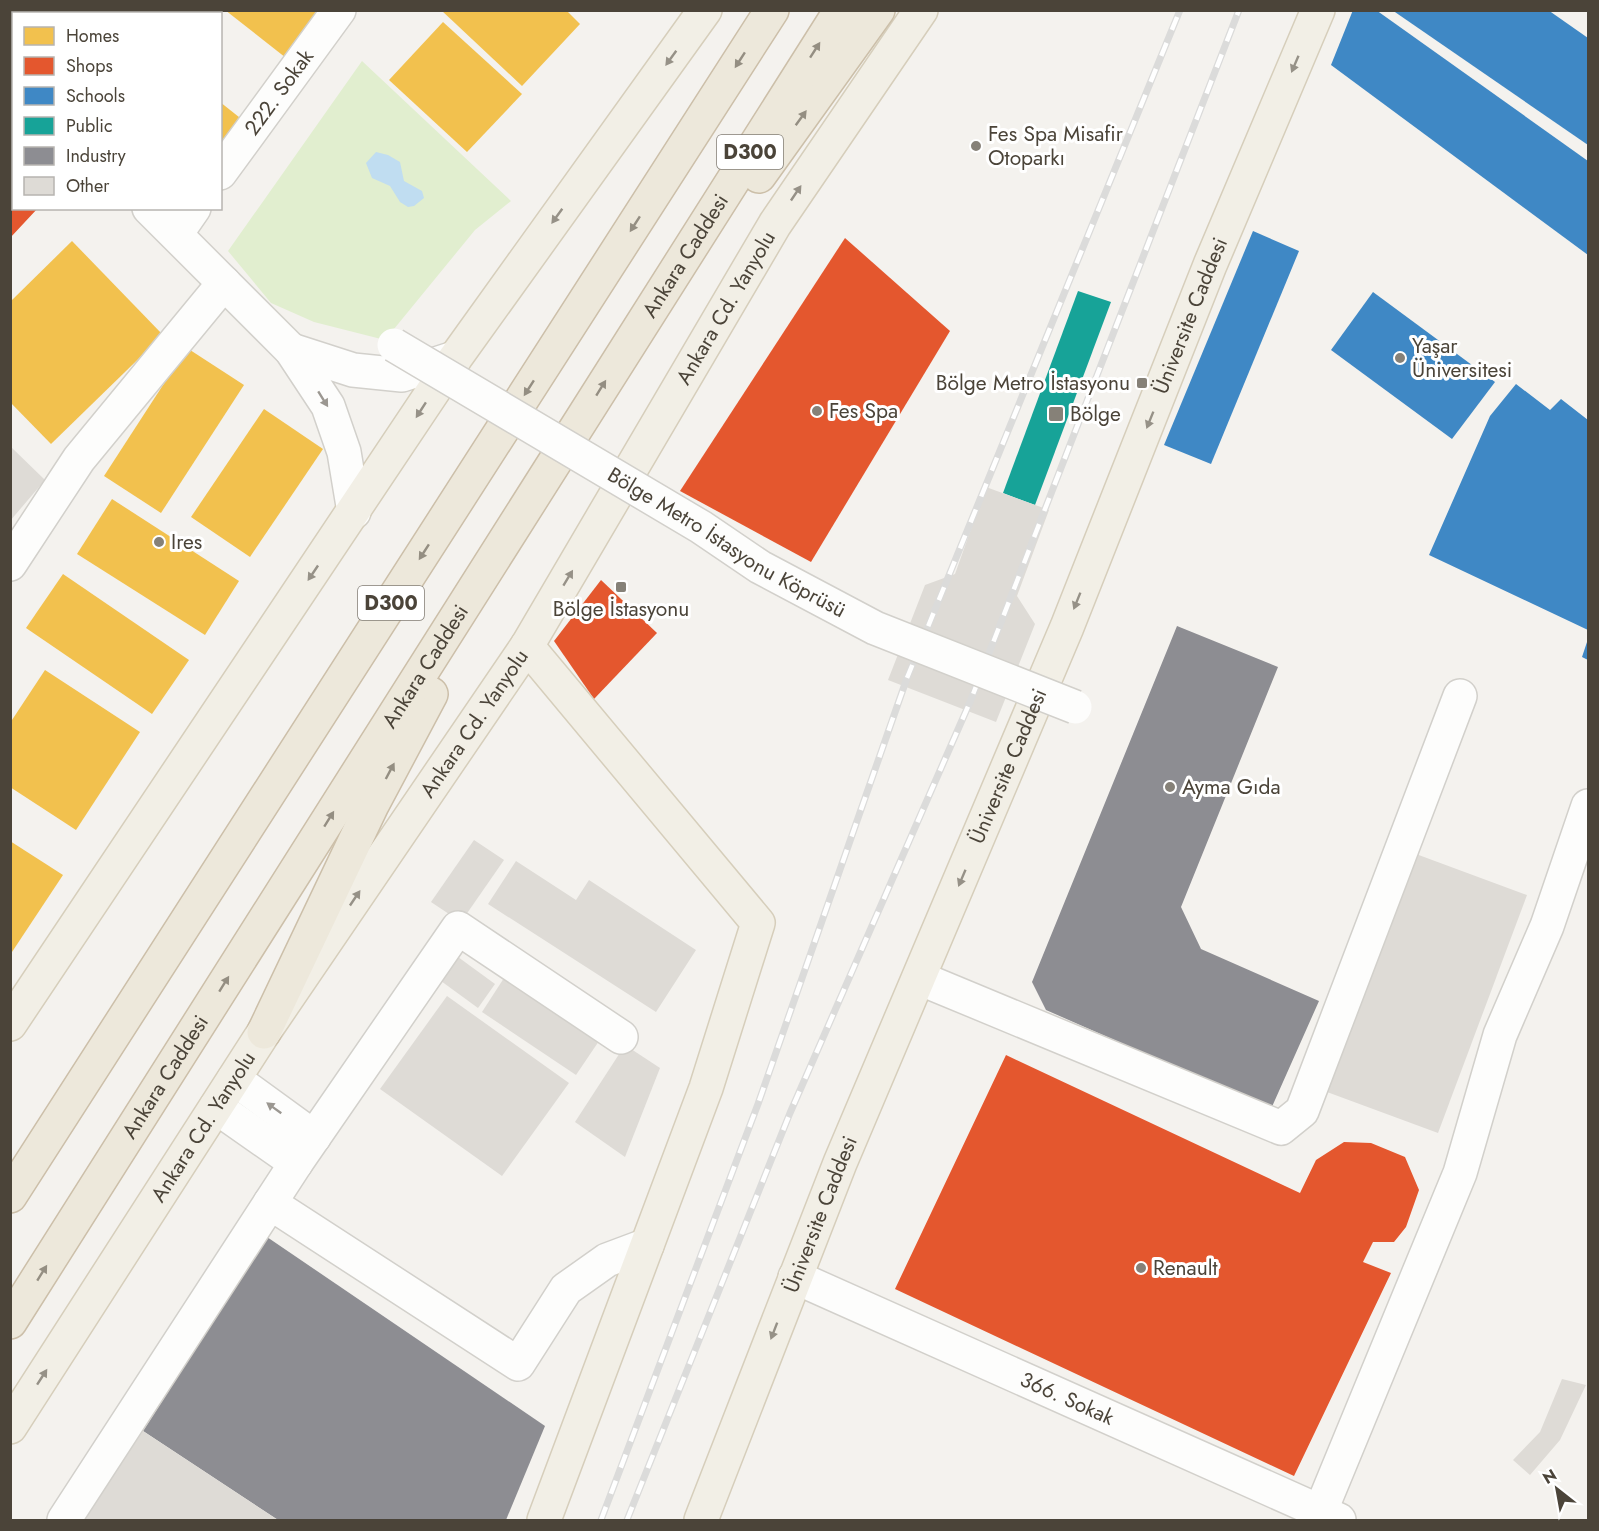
<svg xmlns="http://www.w3.org/2000/svg" width="1599" height="1531" font-family="Jost,sans-serif">
  <style>
    .green { fill: #e1eecf }
    .water { fill: #c0ddf1 }
    .homes { fill: #f2c14e }
    .shops { fill: #e4572e }
    .schools { fill: #3f88c5 }
    .public { fill: #17a398 }
    .industry { fill: #8d8d92 }
    .building { fill: #dedbd6 }
    .lines { fill: none; stroke-linecap: round; stroke-linejoin: round }
    .minor-casing { stroke: #d2d0cb; stroke-width: 36 }
    .major-casing { stroke: #d6cebb; stroke-width: 36 }
    .highway-casing { stroke: #ccbfa9; stroke-width: 36 }
    .minor { stroke: #fdfdfc; stroke-width: 33 }
    .major { stroke: #f2efe6; stroke-width: 33 }
    .highway { stroke: #ede8db; stroke-width: 33 }
    .rail-casing { stroke: #dbdbda; stroke-width: 7 }
    .rail { stroke: #fff; stroke-width: 4.5; stroke-dasharray: 14; stroke-linecap: butt }
    .minor-bridge-casing { stroke: #d2d0cb; stroke-width: 36; stroke-linecap: butt }
    .minor-bridge { stroke: #fdfdfc; stroke-width: 33 }
    .oneway { fill: #948e82 }
    .oneway2 { fill: #969187 }
    .oneway3 { fill: #9b9791 }
    .poi-dot { fill: #868178; stroke: #fff; stroke-width: 2 }
    .labels { text-anchor: middle; stroke-width: 6; stroke-linejoin: round; paint-order: stroke }
    .shield { fill: #fff; stroke: #817c74; stroke-width: 1.5 }
    .shield-label { font-size: 20px; font-weight: bold; fill: #4b4439 }
    .street-label { font-size: 21px; fill: #4b4439; stroke: #fff }
    .poi-label { font-size: 21px; fill: #4b4439; stroke: #fff; text-anchor: start }
  </style>
  <rect width="100%" height="100%" fill="#f4f2ee"/>
  <path class="green" d="M362,61L511,201L475,230L385,340L314,322L271,303L228,251Z"/>
  <path class="water" d="M376,152L388,155L400,162L404,181L422,191L424,198L414,206L408,207L400,202L390,186L372,178L366,163Z"/>
  <g class="homes">
    <path d="M15,10H115L118,14H18Z"/>
    <path d="M225,10H336L295,65Z"/>
    <path d="M441,10H566L580,24L522,86Z"/>
    <path d="M443,22L522,94L467,152L389,80Z"/>
    <path d="M220,102L249,125L220,160Z"/>
    <path d="M72,241L163,335L51,444L10,402V302Z"/>
    <path d="M187,348L244,385L161,513L104,476Z"/>
    <path d="M264,409L323,449L250,557L191,517Z"/>
    <path d="M112,499L239,581L205,635L77,554Z"/>
    <path d="M63,574L189,660L152,714L26,628Z"/>
    <path d="M45,670L140,732L76,830L10,787V723Z"/>
    <path d="M10,841L63,875L10,955Z"/>
  </g>
  <g class="shops">
    <path d="M10,178L14,181V208H38L10,238Z"/>
    <path d="M845,238L950,331L811,562L680,491Z"/>
    <path d="M601,580L657,633L594,699L554,641Z"/>
    <path d="M1006,1055L1300,1193L1316,1160L1344,1142L1371,1143L1405,1157L1419,1190L1406,1227L1394,1242H1373L1363,1262L1391,1273L1294,1476L895,1289Z"/>
  </g>
  <g class="schools">
    <path d="M1353,10H1376L1588,161V255L1331,65Z"/>
    <path d="M1392,10H1548L1588,38V145Z"/>
    <path d="M1253,231L1299,251L1211,464L1164,445Z"/>
    <path d="M1373,292L1495,382L1452,439L1331,350Z"/>
    <path d="M1516,384L1550,410L1561,399L1588,420V630L1429,555L1490,416Z"/>
    <path d="M1588,639V660L1582,657Z"/>
  </g>
  <path class="public" d="M1078,291L1111,302L1035,505L1003,493Z"/>
  <g class="industry">
    <path d="M1177,626L1278,667L1181,907L1201,949L1319,1001L1271,1109L1046,1010L1032,982Z"/>
    <path d="M267,1237L545,1426L506,1520H278L143,1431Z"/>
  </g>
  <g class="building">
    <path d="M10,446L45,480L10,521Z"/>
    <path d="M986,487L1049,510L1017,596L1035,624L996,722L888,680L925,585L955,574Z"/>
    <path d="M474,840L504,860L461,922L431,902Z"/>
    <path d="M1416,854L1527,895L1438,1133L1327,1092Z"/>
    <path d="M516,861L576,900L589,880L696,950L656,1012L488,904Z"/>
    <path d="M458,957L495,984L478,1008L441,981Z"/>
    <path d="M504,978L599,1041L576,1075L482,1012Z"/>
    <path d="M447,996L569,1083L502,1176L380,1089Z"/>
    <path d="M625,1045L660,1068L625,1157L575,1122Z"/>
    <path d="M1562,1379L1586,1385L1560,1440L1530,1475L1513,1460L1540,1432Z"/>
    <path d="M143,1431L278,1520H83Z"/>
  </g>
  <g class="lines">
    <g class="minor-casing">
      <g id="minor">
        <path d="M10,77L14,80"/>
        <path id="s1" d="M220,173L339,10"/>
        <path d="M149,208L291,350L328,406L344,452L354,512"/>
        <path d="M176,234L194,208"/>
        <path d="M291,350L353,370L402,375L451,359"/>
        <path d="M10,564L79,459L224,283"/>
        <path d="M919,978L1281,1128L1302,1111L1460,696"/>
        <path d="M234,1079L314,1137"/>
        <path d="M216,1107L296,1163"/>
        <path d="M270,1203L518,1364L566,1289L607,1260L647,1245"/>
        <path id="s2" d="M795,1277L1339,1520"/>
        <path d="M1321,1510L1460,1173L1500,1035L1547,926L1588,806"/>
        <path d="M64,1520L296,1163L458,928L621,1037"/>
      </g>
    </g>
    <g class="major-casing">
      <g id="major">
        <path d="M527,646L758,923L706,1088L544,1520"/>
        <path d="M10,1024L456,357L705,10"/>
        <path id="s3" d="M10,1427L264,1032L527,646L775,224L921,10"/>
        <path id="s4" d="M701,1520L840,1163L1067,627L1210,265L1318,10"/>
      </g>
    </g>
    <g class="highway-casing">
      <g id="highway">
        <path d="M759,176L878,10"/>
        <path d="M264,1032L372,805L431,694"/>
        <path d="M10,1196L772,10"/>
        <path id="s5" d="M10,1322L841,10"/>
      </g>
    </g>
    <use href="#minor" class="minor"/>
    <use href="#major" class="major"/>
    <use href="#highway" class="highway"/>
    <g class="rail-casing">
      <g id="rail">
        <path d="M601,1520L758,1104L907,678L1180,10"/>
        <path d="M627,1520L790,1113L970,702L1239,10"/>
      </g>
    </g>
    <use href="#rail" class="rail"/>
    <g class="minor-bridge-casing">
      <g id="minor-bridge">
        <path id="s6" d="M394,345L701,527L760,567L875,628L1075,707"/>
      </g>
    </g>
    <use href="#minor-bridge" class="minor-bridge"/>
  </g>
  <defs><path id="oneway-solid" d="M-6-.8H1V-3.2L6.5 0L1 3.2V.8H-6Z" transform="scale(1.5)"/></defs>
  <g class="oneway">
    <use href="#oneway-solid" transform="translate(815 50) rotate(-57)"/>
    <use href="#oneway-solid" transform="translate(740 60) rotate(123)"/>
    <use href="#oneway-solid" transform="translate(801 118) rotate(-54)"/>
    <use href="#oneway-solid" transform="translate(635 224) rotate(123)"/>
    <use href="#oneway-solid" transform="translate(529 388) rotate(123)"/>
    <use href="#oneway-solid" transform="translate(601 388) rotate(-58)"/>
    <use href="#oneway-solid" transform="translate(424 552) rotate(123)"/>
    <use href="#oneway-solid" transform="translate(390 771) rotate(-62)"/>
    <use href="#oneway-solid" transform="translate(329 819) rotate(-58)"/>
    <use href="#oneway-solid" transform="translate(224 984) rotate(-58)"/>
    <use href="#oneway-solid" transform="translate(42 1273) rotate(-58)"/>
  </g>
  <g class="oneway2">
    <use href="#oneway-solid" transform="translate(671 58) rotate(126)"/>
    <use href="#oneway-solid" transform="translate(1295 64) rotate(113)"/>
    <use href="#oneway-solid" transform="translate(796 193) rotate(-56)"/>
    <use href="#oneway-solid" transform="translate(557 216) rotate(126)"/>
    <use href="#oneway-solid" transform="translate(421 410) rotate(123)"/>
    <use href="#oneway-solid" transform="translate(1150 420) rotate(112)"/>
    <use href="#oneway-solid" transform="translate(313 573) rotate(124)"/>
    <use href="#oneway-solid" transform="translate(568 578) rotate(-59)"/>
    <use href="#oneway-solid" transform="translate(1077 601) rotate(112)"/>
    <use href="#oneway-solid" transform="translate(962 878) rotate(113)"/>
    <use href="#oneway-solid" transform="translate(355 898) rotate(-56)"/>
    <use href="#oneway-solid" transform="translate(774 1331) rotate(111)"/>
    <use href="#oneway-solid" transform="translate(42 1377) rotate(-57)"/>
  </g>
  <g class="oneway3">
    <use href="#oneway-solid" transform="translate(323 399) rotate(58)"/>
    <use href="#oneway-solid" transform="translate(274 1108) rotate(-144)"/>
  </g>
  <g class="poi-dot">
    <circle cx="976" cy="146" r="6"/>
    <circle cx="1400" cy="358" r="6"/>
    <rect x="1136" y="377" width="12" height="12" rx="3"/>
    <circle cx="817" cy="411" r="6"/>
    <rect x="1048" y="406" width="16" height="16" rx="3"/>
    <circle cx="159" cy="542" r="6"/>
    <rect x="615" y="581" width="12" height="12" rx="3"/>
    <circle cx="1170" cy="787" r="6"/>
    <circle cx="1141" cy="1268" r="6"/>
  </g>
  <g class="labels">
    <g class="shield">
      <rect x="717" y="135" width="66" height="34" rx="4.5"/>
      <rect x="358" y="586" width="66" height="34" rx="4.5"/>
    </g>
    <g class="shield-label">
      <text x="750" y="159">D300</text>
      <text x="391" y="610">D300</text>
    </g>
    <g class="street-label">
      <text dy="7" stroke="none"><textPath href="#s1" startOffset="100">222. Sokak</textPath></text>
      <text dy="7" stroke="none"><textPath href="#s5" startOffset="1262">Ankara Caddesi</textPath></text>
      <text dy="7" stroke="none"><textPath href="#s3" startOffset="1329">Ankara Cd. Yanyolu</textPath></text>
      <text dy="7" stroke="none"><textPath href="#s4" startOffset="1300">Üniversite Caddesi</textPath></text>
      <text dy="7" stroke="none"><textPath href="#s6" startOffset="387">Bölge Metro İstasyonu Köprüsü</textPath></text>
      <text dy="7" stroke="none"><textPath href="#s5" startOffset="776">Ankara Caddesi</textPath></text>
      <text dy="7" stroke="none"><textPath href="#s3" startOffset="843">Ankara Cd. Yanyolu</textPath></text>
      <text dy="7" stroke="none"><textPath href="#s4" startOffset="814">Üniversite Caddesi</textPath></text>
      <text dy="7" stroke="none"><textPath href="#s5" startOffset="290">Ankara Caddesi</textPath></text>
      <text dy="7" stroke="none"><textPath href="#s3" startOffset="357">Ankara Cd. Yanyolu</textPath></text>
      <text dy="7" stroke="none"><textPath href="#s4" startOffset="328">Üniversite Caddesi</textPath></text>
      <text dy="7" stroke="none"><textPath href="#s2" startOffset="298">366. Sokak</textPath></text>
    </g>
    <g class="poi-label">
      <text x="988" y="141">Fes Spa Misafir<tspan x="988" dy="24">Otoparkı</tspan></text>
      <text x="1412" y="353">Yaşar<tspan x="1412" dy="24">Üniversitesi</tspan></text>
      <text x="1130" y="390" text-anchor="end">Bölge Metro İstasyonu</text>
      <text x="829" y="418">Fes Spa</text>
      <text x="1070" y="421">Bölge</text>
      <text x="171" y="549">Ires</text>
      <text x="621" y="616" text-anchor="middle">Bölge İstasyonu</text>
      <text x="1182" y="794">Ayma Gıda</text>
      <text x="1153" y="1275">Renault</text>
    </g>
  </g>
  <rect width="1599" height="1531" fill="none" stroke="#4b4439" stroke-width="24"/>
  <rect x="12" y="12" width="210" height="198" fill="#ffffff" stroke="#b7b4b0" stroke-width="1.5"/>
  <rect x="24" y="27" width="30" height="18" fill="#f2c14e" stroke="#b7b4b0" stroke-width="1.5"/>
  <text x="66" y="42" font-size="18" fill="#4b4439">Homes</text>
  <rect x="24" y="57" width="30" height="18" fill="#e4572e" stroke="#b7b4b0" stroke-width="1.5"/>
  <text x="66" y="72" font-size="18" fill="#4b4439">Shops</text>
  <rect x="24" y="87" width="30" height="18" fill="#3f88c5" stroke="#b7b4b0" stroke-width="1.5"/>
  <text x="66" y="102" font-size="18" fill="#4b4439">Schools</text>
  <rect x="24" y="117" width="30" height="18" fill="#17a398" stroke="#b7b4b0" stroke-width="1.5"/>
  <text x="66" y="132" font-size="18" fill="#4b4439">Public</text>
  <rect x="24" y="147" width="30" height="18" fill="#8d8d92" stroke="#b7b4b0" stroke-width="1.5"/>
  <text x="66" y="162" font-size="18" fill="#4b4439">Industry</text>
  <rect x="24" y="177" width="30" height="18" fill="#dedbd6" stroke="#b7b4b0" stroke-width="1.5"/>
  <text x="66" y="192" font-size="18" fill="#4b4439">Other</text>
  <g transform="translate(1557 1489) rotate(329)" stroke="#ffffff" stroke-width="4.5" paint-order="stroke">
  <path d="M0-4.5L10 22L0 15L-10 22Z" fill="#4b4439"/>
  <text y="-9" font-size="16" font-weight="bold" text-anchor="middle" fill="#4b4439">N</text>
  </g>
</svg>
